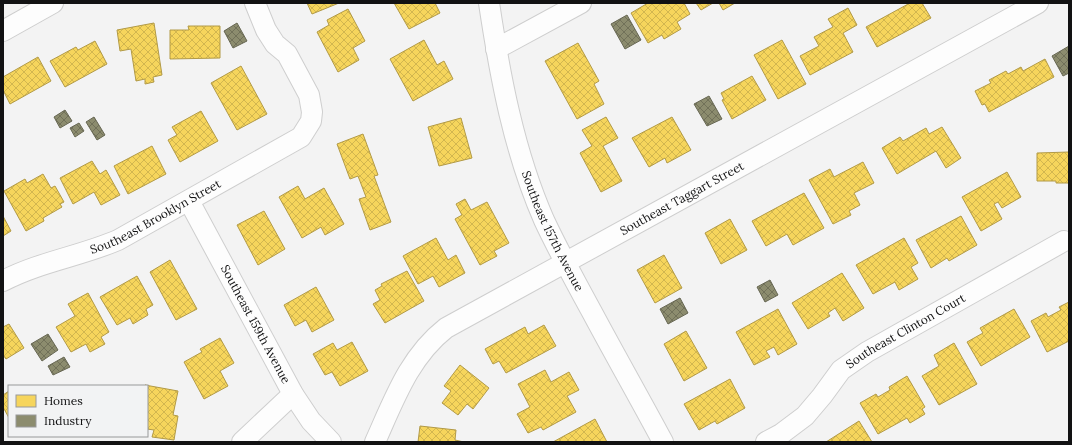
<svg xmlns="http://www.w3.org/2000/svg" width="1072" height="445" font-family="Lora,serif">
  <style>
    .homes { fill: url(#homes-cross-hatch); stroke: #b29a46 }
    .industry { fill: url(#industry-cross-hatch); stroke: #676753 }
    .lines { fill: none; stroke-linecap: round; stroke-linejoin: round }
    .minor-casing { stroke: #cecece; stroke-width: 22 }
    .minor { stroke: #fdfdfd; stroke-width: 20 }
    .labels { text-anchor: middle; stroke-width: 4; stroke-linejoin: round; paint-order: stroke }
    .street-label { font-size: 12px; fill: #121213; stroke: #f2f3f4 }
  </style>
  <defs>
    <pattern id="homes-cross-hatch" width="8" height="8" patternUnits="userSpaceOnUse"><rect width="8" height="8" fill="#f6d55c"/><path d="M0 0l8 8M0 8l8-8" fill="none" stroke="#d2b64f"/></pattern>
    <pattern id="industry-cross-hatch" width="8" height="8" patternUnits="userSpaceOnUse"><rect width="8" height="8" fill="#8c8c6e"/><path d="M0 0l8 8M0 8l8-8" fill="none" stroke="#717159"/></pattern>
  </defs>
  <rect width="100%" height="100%" fill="#f3f3f3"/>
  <g class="homes">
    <path d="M307,3H339L312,14Z"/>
    <path d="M394,3H435L440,13L409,29Z"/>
    <path d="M648,3H684L690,14L677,22L681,29L664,39L662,35L648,43L631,13Z"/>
    <path d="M696,3H713L701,10Z"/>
    <path d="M719,3H735L723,10Z"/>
    <path d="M910,3H922L931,18L877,47L866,27Z"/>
    <path d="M848,8L857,25L843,33L853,52L810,75L800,56L819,46L814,37L833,27L828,19Z"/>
    <path d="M348,9L365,41L353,48L359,60L338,72L317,32L329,25L327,20Z"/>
    <path d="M154,23L162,75L153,77L154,82L145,84V79L136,81L131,49L120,51L117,30Z"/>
    <path d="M188,26H220V58L170,59V30H189Z"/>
    <path d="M424,40L437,65L444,61L453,79L413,101L390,59Z"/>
    <path d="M782,40L806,84L778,99L754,55Z"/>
    <path d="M95,41L107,64L65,87L50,61L76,47L78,50Z"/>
    <path d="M578,43L599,81L594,84L604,104L577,119L545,61Z"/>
    <path d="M38,57L51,81L10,104L3,90V77Z"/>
    <path d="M1045,59L1054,77L989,112L985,104L982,105L975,91L991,83L989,80L1006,71L1008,74L1021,67L1023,71Z"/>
    <path d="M241,66L267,114L237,130L211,83Z"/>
    <path d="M752,76L766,100L732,119L722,100L724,99L721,93Z"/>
    <path d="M201,111L218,141L180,162L168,140L177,135L172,127Z"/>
    <path d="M606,117L618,138L603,146L622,181L601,192L580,153L592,146L582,130Z"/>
    <path d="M672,117L691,150L667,163L665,158L649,167L632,138Z"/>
    <path d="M461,118L472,158L439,166L428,127Z"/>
    <path d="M942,127L961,158L946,168L936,151L897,174L882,148L900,137L903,141L926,128L929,134Z"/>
    <path d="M363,134L378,175L374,176L391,222L370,230L359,199L366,197L358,176L350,179L337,144Z"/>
    <path d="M152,146L166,174L128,194L114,166Z"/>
    <path d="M1069,152V183H1056V181H1037V153Z"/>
    <path d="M92,161L100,174L106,170L120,195L101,205L94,192L73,204L60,178Z"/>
    <path d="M863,162L874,183L854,193L860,205L849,211L851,215L833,224L809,180L830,169L834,177Z"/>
    <path d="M1007,172L1021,197L1002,208L998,202L994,204L1002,219L981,231L962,197Z"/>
    <path d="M43,174L51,188L55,186L64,202L60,204L62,207L43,218L44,221L26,231L4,191L25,179L27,183Z"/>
    <path d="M298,186L305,199L324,188L344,224L325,235L321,227L302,238L279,197Z"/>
    <path d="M804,193L824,228L793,245L787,234L766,246L752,221Z"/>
    <path d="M465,199L471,210L487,202L509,243L494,251L497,256L480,265L455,219L462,215L456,204Z"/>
    <path d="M264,211L285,249L258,265L237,225Z"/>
    <path d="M3,216L11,231L3,236Z"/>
    <path d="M961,216L977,245L949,261L947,258L931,268L916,240Z"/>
    <path d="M730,219L747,250L721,264L705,233Z"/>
    <path d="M436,238L448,260L456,255L465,273L439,287L433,276L418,284L403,256Z"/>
    <path d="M904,238L918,263L911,267L918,279L899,290L895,282L873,294L856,265Z"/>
    <path d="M664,255L682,288L655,303L637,270Z"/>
    <path d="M170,260L197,309L176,320L150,272Z"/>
    <path d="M407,271L424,301L385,323L373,304L380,300L375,290L382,286L381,284Z"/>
    <path d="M842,273L864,308L843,321L835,308L828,313L830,316L808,329L792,303Z"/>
    <path d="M137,276L153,305L146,309L148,315L133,324L130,318L117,325L100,297Z"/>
    <path d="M316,287L334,320L312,332L306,320L295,326L284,305Z"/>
    <path d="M88,293L109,332L101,337L105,344L90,352L86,344L71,352L56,327L75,316L68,304Z"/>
    <path d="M1069,302V341L1047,352L1031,321L1046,313L1048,317L1061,310L1059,307Z"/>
    <path d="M778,309L797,344L778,355L774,347L766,351L770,357L754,365L736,332Z"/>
    <path d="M1014,309L1030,337L981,366L967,342L983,333L980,328Z"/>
    <path d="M9,324L24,348L6,359L3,355V327Z"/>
    <path d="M544,325L556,346L506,373L499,361L493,364L485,349L525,327L528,334Z"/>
    <path d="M686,331L707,368L684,381L664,344Z"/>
    <path d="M220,338L234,363L220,371L228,386L204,399L184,362L202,352L200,349Z"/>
    <path d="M352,342L368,371L340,386L332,372L325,375L313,354L333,343L337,350Z"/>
    <path d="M954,343L977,384L939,405L922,376L939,366L934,355Z"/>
    <path d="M460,365L489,388L473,409L467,404L458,415L442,403L451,391L444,386Z"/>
    <path d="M545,370L551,382L569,372L579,390L567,396L576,412L543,430L541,427L528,433L517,414L530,407L518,384Z"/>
    <path d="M907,376L925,407L922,409L925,414L910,423L907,418L878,434L860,403L876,394L878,397L890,390L889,387Z"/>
    <path d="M730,379L745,408L717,424L715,421L699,430L684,404Z"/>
    <path d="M145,385L178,391L173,415L178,416L174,440L152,437L154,430L147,429V386Z"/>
    <path d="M9,391V418L3,407V395Z"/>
    <path d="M595,419L607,442H553Z"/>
    <path d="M859,421L872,442H826Z"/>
    <path d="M420,426L456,430L455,440L464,442H418Z"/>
  </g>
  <g class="industry">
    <path d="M627,15L641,40L625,49L611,24Z"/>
    <path d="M237,23L247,41L233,48L224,31Z"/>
    <path d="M1069,46V73L1063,76L1052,56Z"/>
    <path d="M709,96L722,119L707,126L694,104Z"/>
    <path d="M65,110L72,121L60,128L54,117Z"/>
    <path d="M94,117L105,135L97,140L86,122Z"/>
    <path d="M79,123L84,131L75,137L70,128Z"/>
    <path d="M770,280L778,295L765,302L757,287Z"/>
    <path d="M680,298L688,313L668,324L660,309Z"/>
    <path d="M48,334L58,350L42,361L31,344Z"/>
    <path d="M64,357L70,367L53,375L48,366Z"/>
  </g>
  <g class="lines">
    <g class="minor-casing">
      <g id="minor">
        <path id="s1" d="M489,3C500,76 514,152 544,220C559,252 576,283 593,314C616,357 640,399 663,442"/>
        <path d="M3,31L53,3"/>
        <path d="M496,49L581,3"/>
        <path id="s2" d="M189,201L293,394L311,421L331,442"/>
        <path id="s3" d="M3,281C39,262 81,256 118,240L301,137L311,121L312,112L309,95L287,54L275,44L266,30L255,3"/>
        <path d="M242,442L293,394"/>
        <path id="s4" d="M375,442C394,400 409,357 446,328L1038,3"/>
        <path id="s5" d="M766,442L781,434L805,416L822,396L841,370L867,352L1064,241"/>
      </g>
    </g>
    <use href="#minor" class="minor"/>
  </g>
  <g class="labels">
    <g class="street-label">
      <text dy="4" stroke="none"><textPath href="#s4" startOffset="405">Southeast Taggart Street</textPath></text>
      <text dy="4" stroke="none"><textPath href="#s3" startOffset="166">Southeast Brooklyn Street</textPath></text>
      <text dy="4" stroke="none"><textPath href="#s1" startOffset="238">Southeast 157th Avenue</textPath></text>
      <text dy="4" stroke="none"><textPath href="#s2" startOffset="140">Southeast 159th Avenue</textPath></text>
      <text dy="4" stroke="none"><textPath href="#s5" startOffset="181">Southeast Clinton Court</textPath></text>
    </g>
  </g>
  <rect width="1072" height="445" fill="none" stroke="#121213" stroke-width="8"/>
  <rect x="8" y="385" width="140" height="52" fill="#f2f3f4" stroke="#98999a"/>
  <rect x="16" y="395" width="20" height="12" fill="#f6d55c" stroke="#98999a"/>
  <text x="44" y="405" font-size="12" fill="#121213">Homes</text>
  <rect x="16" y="415" width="20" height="12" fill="#8c8c6e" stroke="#98999a"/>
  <text x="44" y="425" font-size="12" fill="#121213">Industry</text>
</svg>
